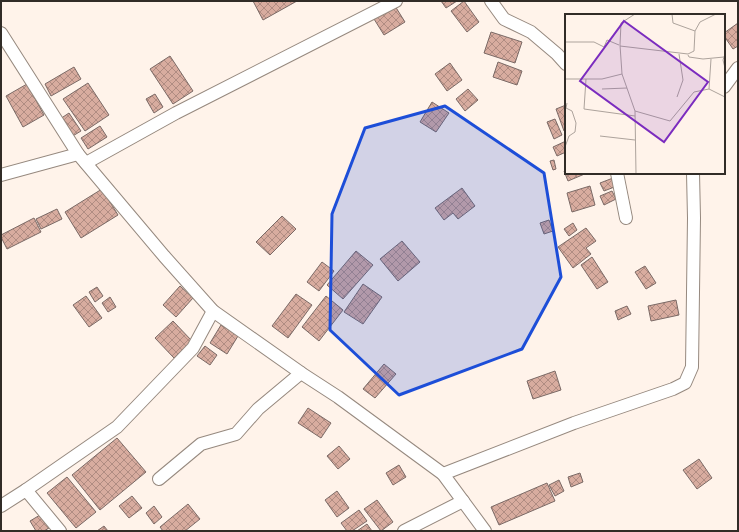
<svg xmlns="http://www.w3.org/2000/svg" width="739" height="532" font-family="'Noto Sans',sans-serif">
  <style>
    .building { fill: url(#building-cross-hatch); stroke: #7b6a66 }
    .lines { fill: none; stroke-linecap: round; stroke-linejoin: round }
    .minor-casing { stroke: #96897f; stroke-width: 14 }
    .minor { stroke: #fff; stroke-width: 12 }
    .marked { fill: #1d4ed8; fill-opacity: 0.2; stroke: #1d4ed8; stroke-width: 3; stroke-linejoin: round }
    .inset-road { fill: none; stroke: #ada39c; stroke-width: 1 }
    .view { fill: #7b2cbf; fill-opacity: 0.15; stroke: #7b2cbf; stroke-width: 2 }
    .inset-edge { fill: none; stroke: #312c27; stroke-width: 2 }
  </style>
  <defs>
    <pattern id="building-cross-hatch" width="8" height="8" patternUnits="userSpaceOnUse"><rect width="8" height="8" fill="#d8ac9f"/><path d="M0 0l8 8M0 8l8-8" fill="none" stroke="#b08c82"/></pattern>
  </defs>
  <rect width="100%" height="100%" fill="#fff3ea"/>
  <g class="building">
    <path d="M253,1H297L263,20Z"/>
    <path d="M441,1H457L446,8Z"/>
    <path d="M464,1L479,22L467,32L451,11Z"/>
    <path d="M395,6L405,22L384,35L374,19Z"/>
    <path d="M738,23V46L733,49L724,36V33Z"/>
    <path d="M491,32L522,42L515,63L484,53Z"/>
    <path d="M170,56L193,91L173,104L150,69Z"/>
    <path d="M498,62L522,71L517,85L493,77Z"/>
    <path d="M450,63L462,80L447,91L435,74Z"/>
    <path d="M74,67L81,79L51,96L45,84Z"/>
    <path d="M88,83L109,115L85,131L63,99Z"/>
    <path d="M27,84L44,115L23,127L6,96Z"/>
    <path d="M468,89L478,100L465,111L456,99Z"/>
    <path d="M155,94L163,107L154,113L146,99Z"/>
    <path d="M432,102L449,113L436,132L420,122Z"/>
    <path d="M566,105V130L564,131L556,109Z"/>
    <path d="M69,113L81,131L71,137L60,119Z"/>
    <path d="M555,119L562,135L554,139L547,122Z"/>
    <path d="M100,126L107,137L88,149L81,138Z"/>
    <path d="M566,141V152L557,156L553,147Z"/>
    <path d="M554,160L556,169L553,170L550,161Z"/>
    <path d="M566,170V173H587L568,181L564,171Z"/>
    <path d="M613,178L617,186L604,191L600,183Z"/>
    <path d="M590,186L595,205L572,212L567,193Z"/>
    <path d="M462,188L475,206L458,219L453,213L444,220L435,208Z"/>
    <path d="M102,189L118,215L81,238L65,212Z"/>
    <path d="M612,191L616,199L604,205L600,196Z"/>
    <path d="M57,209L62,219L41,229L36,219Z"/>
    <path d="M282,216L296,229L270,255L256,242Z"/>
    <path d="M34,218L41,232L7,249L1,237V235Z"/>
    <path d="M549,220L553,231L544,234L540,223Z"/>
    <path d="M573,223L577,230L569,236L564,229Z"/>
    <path d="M586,228L596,241L586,248L591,254L573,268L558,247Z"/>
    <path d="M402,241L420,262L398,281L380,259Z"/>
    <path d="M356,251L373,265L343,299L327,285Z"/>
    <path d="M592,257L608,282L597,289L581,265Z"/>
    <path d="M322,262L334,271L319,291L307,282Z"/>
    <path d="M645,266L656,283L646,289L635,272Z"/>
    <path d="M363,284L382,297L363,324L344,312Z"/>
    <path d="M180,286L193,298L176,317L163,305Z"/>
    <path d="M97,287L103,296L95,302L89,292Z"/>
    <path d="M296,294L312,305L288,338L272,326Z"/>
    <path d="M86,296L102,318L89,327L73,305Z"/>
    <path d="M326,296L343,310L319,341L302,327Z"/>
    <path d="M110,297L116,307L108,312L102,303Z"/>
    <path d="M676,300L679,315L651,321L648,306Z"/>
    <path d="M627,306L631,314L618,320L615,311Z"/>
    <path d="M173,321L192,341L174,358L155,338Z"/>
    <path d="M221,325L238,336L227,354L210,343Z"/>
    <path d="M205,346L217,355L210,365L197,356Z"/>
    <path d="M384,364L396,374L375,398L363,389Z"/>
    <path d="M555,371L561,390L533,399L527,381Z"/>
    <path d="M308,408L331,423L321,438L298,423Z"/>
    <path d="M117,438L146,472L100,510L72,475Z"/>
    <path d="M339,446L350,459L338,469L327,456Z"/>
    <path d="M699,459L712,478L697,489L683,470Z"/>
    <path d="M399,465L406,477L393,485L386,473Z"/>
    <path d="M580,473L583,482L571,487L568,477Z"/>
    <path d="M67,477L96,512L76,528L47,493Z"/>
    <path d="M559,480L564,491L555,496L549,485Z"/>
    <path d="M547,483L555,501L499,525L491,507Z"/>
    <path d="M337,491L349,508L337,517L325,500Z"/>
    <path d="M132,496L142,508L129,518L119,506Z"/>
    <path d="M377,500L393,522L381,531L364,509Z"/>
    <path d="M188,504L200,519L185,531H163L160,527Z"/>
    <path d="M154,506L162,517L154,524L146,513Z"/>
    <path d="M359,510L367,521L352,531H347L341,523Z"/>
    <path d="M40,515L49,528L44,531H36L30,521Z"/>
    <path d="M367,524L372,531H357Z"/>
    <path d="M104,526L108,531H97Z"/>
  </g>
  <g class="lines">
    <g class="minor-casing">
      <g id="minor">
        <path d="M491,1L504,19L531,32L557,54L566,64"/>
        <path d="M1,33L78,154L164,256L213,311L301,373L338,397L443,474L485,531"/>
        <path d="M724,87L738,68"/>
        <path d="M86,163L176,113L396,1"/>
        <path d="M617,173L626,218"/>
        <path d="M1,175L78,154"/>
        <path d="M443,474L574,423L673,389L685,383L692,367L694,218L693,173"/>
        <path d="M159,479L201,444L236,434L258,409L301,373"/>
        <path d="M26,490L117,427L193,348L213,311"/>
        <path d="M1,506L26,490L60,531"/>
        <path d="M404,531L463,501"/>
      </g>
    </g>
    <use href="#minor" class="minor"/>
  </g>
  <path class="marked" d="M445,106L544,173L561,277L522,349L399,395L330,330L332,214L365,128Z"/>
  <g transform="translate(565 14)">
    <rect width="160" height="160" fill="#fff3ea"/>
    <path class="inset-road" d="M70,0L56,9L55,31L57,60L70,97L71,160M107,0L108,9L130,17M0,28H29L39,33L42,26L54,31M55,32L123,40L129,37L130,17L135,8L151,0M160,40L158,46L160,54M123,41L124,43L138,45L159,43M0,65H21L19,95L70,102M21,65H37L57,60M37,75L62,74M144,75L146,45M112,83L118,66L114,40M70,97L105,107L129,78L144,75L160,83M35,122L70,126M0,133L4,122L10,118L11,109L7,97L1,94L2,89"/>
    <path class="view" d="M59,7L143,68L99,128L15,67Z"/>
    <rect width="160" height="160" class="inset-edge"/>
  </g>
  <rect width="739" height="532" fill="none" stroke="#312c27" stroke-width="4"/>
</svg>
